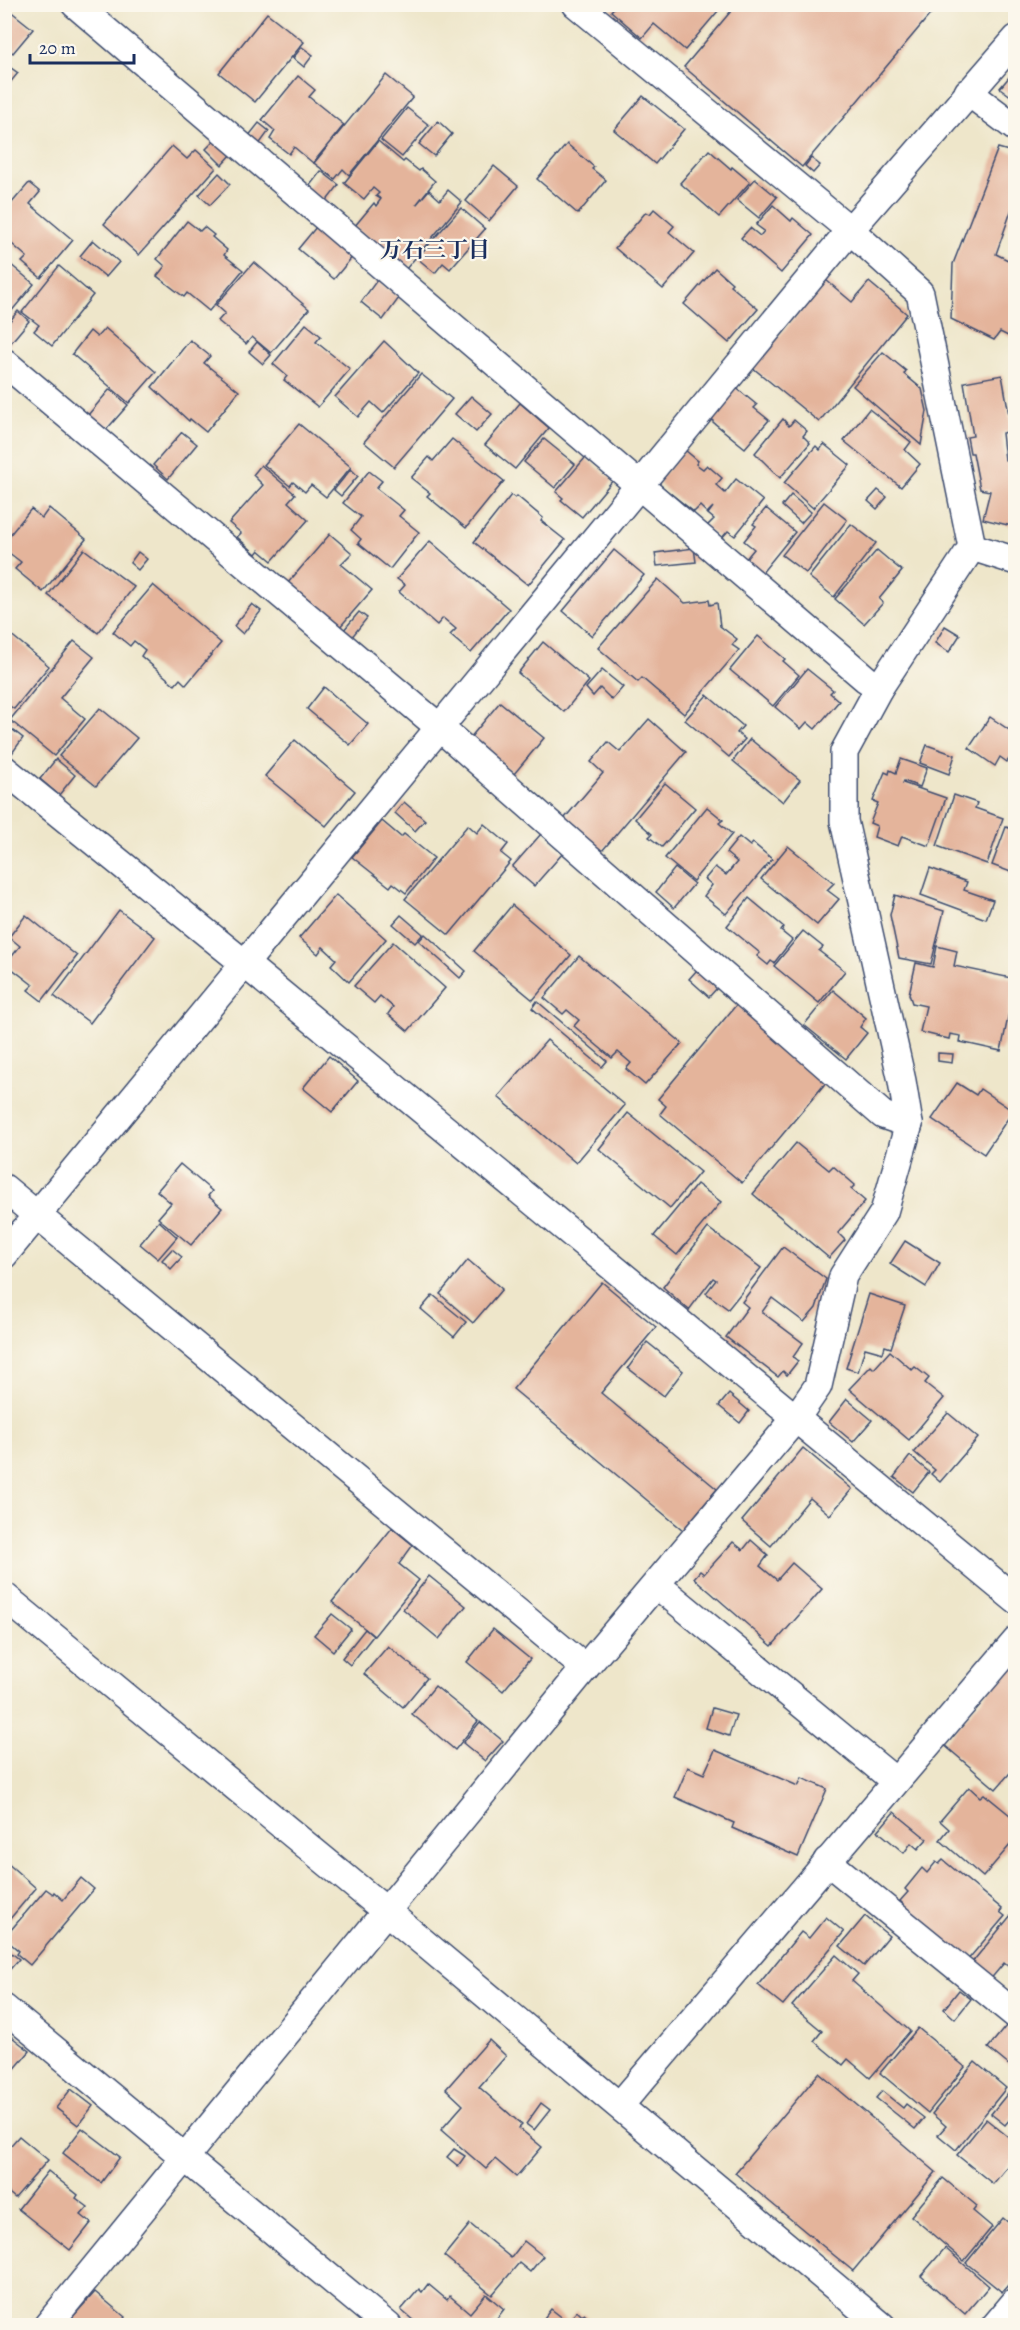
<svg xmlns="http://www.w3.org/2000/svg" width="1020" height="2330" font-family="Alegreya,'Noto Serif JP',serif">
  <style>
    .building { fill: #e4b49b }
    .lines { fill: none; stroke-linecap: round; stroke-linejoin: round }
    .street-casing { stroke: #3b4a6e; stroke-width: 30 }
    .street { stroke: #fff; stroke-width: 27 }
    .labels { text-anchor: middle; stroke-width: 4.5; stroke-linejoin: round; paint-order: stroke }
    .neighbourhood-label { font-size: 22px; font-weight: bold; fill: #1b2f5e; stroke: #fbf7ec }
  </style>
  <rect width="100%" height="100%" fill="#fbf7ec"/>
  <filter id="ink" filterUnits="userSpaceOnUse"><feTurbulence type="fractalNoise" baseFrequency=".0167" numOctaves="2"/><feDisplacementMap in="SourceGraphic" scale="12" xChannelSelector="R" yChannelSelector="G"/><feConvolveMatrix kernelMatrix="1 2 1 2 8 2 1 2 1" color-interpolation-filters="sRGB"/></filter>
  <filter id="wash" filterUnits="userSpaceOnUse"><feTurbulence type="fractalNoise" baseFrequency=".008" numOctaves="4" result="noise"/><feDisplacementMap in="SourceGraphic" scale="24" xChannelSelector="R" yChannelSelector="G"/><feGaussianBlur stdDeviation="1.35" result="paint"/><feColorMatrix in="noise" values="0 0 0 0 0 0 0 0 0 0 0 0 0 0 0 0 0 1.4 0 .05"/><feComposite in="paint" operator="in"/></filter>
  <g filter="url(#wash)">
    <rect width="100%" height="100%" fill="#eee6ca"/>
    <g id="blocks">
      <g class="building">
        <path d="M617,4H724L685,50L654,24L642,38L611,11Z"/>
        <path d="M737,4H926L933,11L802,167L684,67Z"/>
        <path d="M4,6L33,29L13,53L4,46Z"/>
        <path d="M267,13L304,42L255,102L219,73Z"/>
        <path d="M302,47L313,55L304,67L293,58Z"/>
        <path d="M4,63L18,73L4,90Z"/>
        <path d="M1016,69V100L1000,88Z"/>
        <path d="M386,75L413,97L349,175L343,169L335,179L314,163Z"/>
        <path d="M298,76L315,90L309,97L344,125L313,163L294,147L289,154L270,139L275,131L262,120Z"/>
        <path d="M643,96L684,129L655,164L614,130Z"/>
        <path d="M407,108L429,125L402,157L381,140Z"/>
        <path d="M438,121L452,134L434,156L419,144Z"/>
        <path d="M259,123L269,131L258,146L247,138Z"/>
        <path d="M215,140L232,154L222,165L206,149Z"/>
        <path d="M378,141L403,162L405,160L419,171L421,169L435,181L416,205L429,190L440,200L448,190L462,202L406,269L354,227L374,203L376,206L381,199L376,196L379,193L373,188L364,199L344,183Z"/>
        <path d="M567,144L594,167L592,169L606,180L578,214L537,179Z"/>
        <path d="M172,146L187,159L196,150L216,168L139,255L104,224Z"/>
        <path d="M998,148L1016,153V197L996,254L1016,264V340L1000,332L994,340L951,319L953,264Z"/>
        <path d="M709,150L731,169L732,167L750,182L719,217L680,183Z"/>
        <path d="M811,158L820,165L813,173L805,166Z"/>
        <path d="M494,166L518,186L489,221L466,201Z"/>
        <path d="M321,171L339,185L325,203L307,189Z"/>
        <path d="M219,173L230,184L210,205L199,195Z"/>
        <path d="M755,179L777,197L759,218L737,200Z"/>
        <path d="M29,183L40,192L30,204L73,240L41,278L22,262L27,257L5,238V232L12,223L4,217V200L10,205Z"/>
        <path d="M773,205L791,221L793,218L813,235L781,273L741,238L750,228L760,236L764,231L756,225Z"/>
        <path d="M461,208L485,229L450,269L443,263L435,273L417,258Z"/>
        <path d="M654,209L674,226L669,232L694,253L663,289L615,248L646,212L650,214Z"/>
        <path d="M187,221L200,231L204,227L214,235L212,237L227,250L224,255L243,270L209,311L187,293L184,297L157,276L165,266L157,259Z"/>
        <path d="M317,226L353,256L334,279L298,249Z"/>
        <path d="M93,240L119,262L106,277L80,256Z"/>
        <path d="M4,259L34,284L10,313L4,308Z"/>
        <path d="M254,262L309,309L271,353L252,337L246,344L218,321L225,313L216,305Z"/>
        <path d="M59,266L93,295L52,346L34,331L39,325L22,312Z"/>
        <path d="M715,268L732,283L730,285L758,309L729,343L684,304Z"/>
        <path d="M377,280L399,298L383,320L361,302Z"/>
        <path d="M826,280L852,302L869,282L907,314L819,422L753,368Z"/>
        <path d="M18,311L29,321L8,346L4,344V328Z"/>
        <path d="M306,324L321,336L316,342L350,369L318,407L284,380L287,376L273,364Z"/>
        <path d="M105,328L156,372L129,403L72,354L90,331L97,337Z"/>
        <path d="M190,340L210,356L204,363L239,391L206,432L190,419L189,421L152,387Z"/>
        <path d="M384,341L418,373L383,413L371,402L358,417L335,397Z"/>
        <path d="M257,342L271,355L263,364L249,352Z"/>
        <path d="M883,352L906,371L904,374L922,389L927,411L921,445L853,386Z"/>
        <path d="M421,374L452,399L394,467L364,442Z"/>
        <path d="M1002,375L1012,431L1002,433L1005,460L1016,463V527L983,519L990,491L980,489L973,453H970L967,437L973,436L964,382Z"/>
        <path d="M735,387L757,405L754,408L769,420L745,448L713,422L712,415Z"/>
        <path d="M110,389L128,405L106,430L88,415Z"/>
        <path d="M471,396L492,414L476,432L455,414Z"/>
        <path d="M520,403L549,428L515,469L485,445Z"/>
        <path d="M869,409L911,442L905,450L920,464L901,487L844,441Z"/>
        <path d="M783,419L789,426L794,420L807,431L803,436L810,443L780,478L755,453Z"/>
        <path d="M299,424L351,467L326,497L311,485L305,492L293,482L290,486L264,465Z"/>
        <path d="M182,432L197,444L168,479L153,465Z"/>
        <path d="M452,439L504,481L466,528L427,496L430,493L411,478L429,457L433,461Z"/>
        <path d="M544,439L575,464L555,488L524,462Z"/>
        <path d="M824,444L850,465L813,508L784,483L816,446L820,450Z"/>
        <path d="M685,450L698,461L696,464L703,469L707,465L722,478L716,485L725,493L736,479L763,501L735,536L728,531L721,539L706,527L714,519L708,514L713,507L707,513L700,506L694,512L660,485V478Z"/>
        <path d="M585,458L613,480L582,517L561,500L563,498L556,492Z"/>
        <path d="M261,465L295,494L288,502L308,520L272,561L259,550L256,554L237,537L241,533L229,523L263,485L253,475Z"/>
        <path d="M351,469L358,476L341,496L334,490Z"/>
        <path d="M369,471L382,481L376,488L404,510L399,516L419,532L390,569L358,543L361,539L351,530L361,517L343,503Z"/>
        <path d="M878,490L887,497L877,509L868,501Z"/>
        <path d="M511,495L515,498L517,496L543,518L541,521L565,540L528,585L474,542Z"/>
        <path d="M791,495L811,512L801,523L782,506Z"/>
        <path d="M824,502L847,520L806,573L782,555Z"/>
        <path d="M49,508L86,539L43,592L15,569L21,562L4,549V542L31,509L42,518Z"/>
        <path d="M766,508L795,532L761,574L745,560L754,549L744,541L756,526L753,524Z"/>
        <path d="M851,524L876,543L834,597L809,577Z"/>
        <path d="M330,534L352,553L341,564L372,590L339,628L287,584Z"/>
        <path d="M430,541L509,609L471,653L450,635L456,629L443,618L437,625L399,592L405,585L397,579Z"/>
        <path d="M694,548L696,562L657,566L655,553Z"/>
        <path d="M84,549L134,587L98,633L48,595Z"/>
        <path d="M614,550L644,575L592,636L563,611Z"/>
        <path d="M877,550L902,571L879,599L883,603L864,624L835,599Z"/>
        <path d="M138,552L147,559L138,570L130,563Z"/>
        <path d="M658,579L685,603L709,600L710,605L717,603L720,626L737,639L732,645L739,650L684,714L642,678L638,682L598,648Z"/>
        <path d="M153,585L221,643L186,685L180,679L175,685L141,656L145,650L134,641L130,646L113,632Z"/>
        <path d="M252,604L261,611L243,634L234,626Z"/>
        <path d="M359,612L367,618L351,638L343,631Z"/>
        <path d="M945,626L960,635L949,652L935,643Z"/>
        <path d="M9,633L49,666L14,709L4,702V638Z"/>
        <path d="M758,636L785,659L783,661L799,675L773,706L730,670Z"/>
        <path d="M74,641L94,657L60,698L85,719L54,756L10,720Z"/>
        <path d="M543,642L589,681L564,712L518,673Z"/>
        <path d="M807,669L833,690L830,693L839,701L815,729L807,722L801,729L775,707Z"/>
        <path d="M602,670L623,687L612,700L600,688L593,696L586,688Z"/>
        <path d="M324,687L368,724L350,745L307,709Z"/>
        <path d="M707,695L743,726L737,733L745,739L729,757L685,720Z"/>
        <path d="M500,702L544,738L514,774L470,738Z"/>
        <path d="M100,708L137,738L96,786L59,756Z"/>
        <path d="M990,717L1015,734L1011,740L1016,743V749L1007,762L1000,757L995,766L969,748Z"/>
        <path d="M649,719L686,752L602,851L564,819L603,773L591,762L608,742L620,752Z"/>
        <path d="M4,723L23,738L10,756L4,752Z"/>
        <path d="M750,739L800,780L783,802L733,761Z"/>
        <path d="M295,740L355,791L326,826L265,776Z"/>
        <path d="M927,745L955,755L949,774L920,763Z"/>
        <path d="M56,759L75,775L59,795L40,779Z"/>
        <path d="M901,759L927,768L920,787L904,781L903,783L946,798L929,846L902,836L898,846L874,837L877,826L870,823L878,803L873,801L885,772L889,774L890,770L896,773Z"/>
        <path d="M665,783L695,808L662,847L649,837L652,834L635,819Z"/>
        <path d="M954,795L977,803L975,808L1003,818L987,864L937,846Z"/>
        <path d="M404,802L425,820L415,831L395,813Z"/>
        <path d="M707,807L723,820L719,823L732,834L693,881L665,858Z"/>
        <path d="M382,821L401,837L404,834L434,858L406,893L393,883L390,887L352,857Z"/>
        <path d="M484,824L508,844L501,853L511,861L449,935L405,899L468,825L477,833Z"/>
        <path d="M1006,827L1016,830V874L992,865Z"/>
        <path d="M541,834L563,853L534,886L512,867Z"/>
        <path d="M739,837L750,846L753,843L772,859L726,914L704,896L712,885L705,879L715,867L726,875L737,862L726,853Z"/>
        <path d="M788,846L834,883L827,890L839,899L817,925L761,879Z"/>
        <path d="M675,868L694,884L674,908L656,892Z"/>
        <path d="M930,868L967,882L964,890L993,900L986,919L921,895Z"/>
        <path d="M336,895L386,939L349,982L331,965L336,959L323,947L318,954L299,938Z"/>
        <path d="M895,895L944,911L931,964L899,958L890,915Z"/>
        <path d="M749,898L784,927L781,931L792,940L774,963L771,961L768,965L757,956L760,953L727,926Z"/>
        <path d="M512,905L571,955L533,1000L474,951Z"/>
        <path d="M119,910L155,937L90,1023L54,996Z"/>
        <path d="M26,915L77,956L42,1001L28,990L33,985L6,964L20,946L9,937Z"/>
        <path d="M401,915L423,934L415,943L393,924Z"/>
        <path d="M803,931L823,947L819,951L845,971L819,1003L774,966Z"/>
        <path d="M425,934L466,971L460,978L419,941Z"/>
        <path d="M393,942L445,988L408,1031L388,1014L393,1007L380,996L374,1003L354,986Z"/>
        <path d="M937,946L957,951L954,966L1016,979L1001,1051L960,1042L961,1036L950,1034L949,1039L920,1032L926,1006L912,1003L909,994L916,963L933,967Z"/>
        <path d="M579,956L682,1043L645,1085L626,1069L631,1063L618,1052L612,1058L574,1026L579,1020L567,1010L563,1014L544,998Z"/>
        <path d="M697,970L717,988L709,997L689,979Z"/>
        <path d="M833,990L866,1018L860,1027L867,1033L846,1059L804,1025Z"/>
        <path d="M537,1001L607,1061L602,1067L532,1008Z"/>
        <path d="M737,1004L828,1080L742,1183L660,1114L666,1106L658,1099Z"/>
        <path d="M547,1040L625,1105L576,1163L498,1097Z"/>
        <path d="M938,1053L953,1054L952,1063L938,1061Z"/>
        <path d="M329,1056L358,1081L332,1112L303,1088Z"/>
        <path d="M957,1083L976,1095L980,1089L1013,1111L984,1154L932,1119Z"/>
        <path d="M628,1113L700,1172L670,1208L599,1149Z"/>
        <path d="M796,1143L829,1170L833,1166L855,1185L851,1189L865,1201L838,1233L845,1240L829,1258L753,1194Z"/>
        <path d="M180,1164L212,1191L208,1196L222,1208L191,1245L158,1218L171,1203L157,1191Z"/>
        <path d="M697,1184L721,1202L677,1255L654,1236Z"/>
        <path d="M159,1221L177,1237L158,1259L140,1244Z"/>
        <path d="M708,1228L761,1268L728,1309L706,1293L716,1280L713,1278L689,1310L663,1287Z"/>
        <path d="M905,1241L940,1263L926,1287L890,1264Z"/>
        <path d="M783,1247L826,1279L816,1308L804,1322L772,1298L762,1312L803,1343L793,1357L798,1361L787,1375L783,1371L778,1377L726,1337L748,1307L742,1302Z"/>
        <path d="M172,1249L182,1257L171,1269L162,1260Z"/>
        <path d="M468,1260L502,1289L473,1323L440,1294Z"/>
        <path d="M602,1282L656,1327L601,1393L717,1489L683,1530L513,1389Z"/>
        <path d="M869,1294L905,1306L891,1348L885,1346L883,1353L865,1348L858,1372L846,1368Z"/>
        <path d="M433,1295L466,1322L454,1337L421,1309Z"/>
        <path d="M647,1342L683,1371L664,1396L628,1368Z"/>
        <path d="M890,1351L912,1370L915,1367L929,1378L925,1383L944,1398L909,1440L849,1389L871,1366L874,1369Z"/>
        <path d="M729,1394L749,1411L740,1423L719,1406Z"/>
        <path d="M847,1399L872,1420L853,1442L829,1422Z"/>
        <path d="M948,1413L978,1438L940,1482L931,1474L935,1470L914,1452Z"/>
        <path d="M803,1448L852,1489L830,1515L810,1498L771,1546L742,1521Z"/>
        <path d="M910,1456L929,1472L913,1492L894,1477Z"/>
        <path d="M392,1528L413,1545L399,1564L419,1580L374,1636L332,1602Z"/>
        <path d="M751,1540L768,1555L760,1566L777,1580L792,1563L822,1589L772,1646L694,1578L700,1571L704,1574L733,1542L743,1550Z"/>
        <path d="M429,1576L466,1606L439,1639L403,1609Z"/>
        <path d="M332,1614L351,1629L333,1651L314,1635Z"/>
        <path d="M365,1629L373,1636L350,1665L342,1658Z"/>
        <path d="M493,1629L530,1659L503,1691L467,1662Z"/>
        <path d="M388,1646L427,1678L403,1707L364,1674Z"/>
        <path d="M1013,1663L1016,1665V1766L996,1789L943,1744Z"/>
        <path d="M435,1686L478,1721L455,1750L412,1714Z"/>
        <path d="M712,1708L736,1715L729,1736L706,1728Z"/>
        <path d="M480,1722L503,1741L485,1761L463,1743Z"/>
        <path d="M715,1750L798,1786L802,1778L827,1789L798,1857L732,1828L734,1823L675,1797L688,1767L704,1774Z"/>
        <path d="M969,1787L980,1797L984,1794L1016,1820V1838L983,1877L940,1840L949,1829L940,1821Z"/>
        <path d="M894,1812L927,1839L918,1849L911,1843L904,1853L878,1831Z"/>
        <path d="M943,1860L1002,1909L1000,1912L1005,1916L966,1962L900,1907L903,1904L900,1901L908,1892L905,1889L922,1868L927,1873L936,1862L939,1864Z"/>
        <path d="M6,1862L36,1888L4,1926V1864Z"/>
        <path d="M81,1878L94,1889L30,1965L17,1954L19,1951L4,1938L46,1889L53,1894L54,1892L63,1900Z"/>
        <path d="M1016,1909V1973L1004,1963L989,1981L970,1965Z"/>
        <path d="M865,1916L889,1936L864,1966L840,1946Z"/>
        <path d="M826,1917L844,1932L783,2005L758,1985L801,1932L809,1938Z"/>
        <path d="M4,1947L19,1959L4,1976Z"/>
        <path d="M836,1955L858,1974L852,1981L910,2031L870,2078L848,2059L843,2065L814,2041L822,2031L792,2006Z"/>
        <path d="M959,1990L971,1999L955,2019L944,2009Z"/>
        <path d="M1006,2026L1016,2034V2071L988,2048Z"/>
        <path d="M918,2028L965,2067L928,2113L880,2073Z"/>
        <path d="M4,2031L30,2051L12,2072L4,2065Z"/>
        <path d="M489,2040L506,2056L479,2087L522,2125L519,2128L542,2147L516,2177L495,2159L486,2169L441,2130L463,2105L446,2089Z"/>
        <path d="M975,2062L1006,2088L956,2150L938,2135L946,2126L932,2114Z"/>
        <path d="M819,2073L936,2172L853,2271L735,2173Z"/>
        <path d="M1016,2083V2112L1005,2125L991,2114Z"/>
        <path d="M71,2089L93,2106L78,2125L56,2108Z"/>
        <path d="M882,2091L903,2108L906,2104L924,2118L915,2129L876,2098Z"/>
        <path d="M541,2103L550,2110L534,2130L526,2124Z"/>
        <path d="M986,2119L1016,2143V2156L993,2184L957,2155Z"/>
        <path d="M82,2128L120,2157L101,2183L63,2153Z"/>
        <path d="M19,2136L48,2160L15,2198L4,2189V2153Z"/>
        <path d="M454,2149L465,2156L458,2166L447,2157Z"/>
        <path d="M48,2171L78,2195L76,2198L88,2207L81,2215L91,2223L70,2250L18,2209Z"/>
        <path d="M943,2178L977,2206L973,2211L992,2227L964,2261L911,2216Z"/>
        <path d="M1003,2218L1016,2229V2276L1002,2292L966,2263Z"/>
        <path d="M470,2224L511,2258L524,2241L543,2256L530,2272L519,2263L492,2295L444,2256Z"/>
        <path d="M945,2248L989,2286L965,2314L921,2276Z"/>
        <path d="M428,2284L447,2300L450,2296L470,2313L486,2294L504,2309L491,2326H473L467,2320L463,2326H420L401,2310L419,2289L422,2292Z"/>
        <path d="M95,2292L125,2317L118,2326H74L69,2321Z"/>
        <path d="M551,2309L573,2326H538Z"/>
        <path d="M577,2311L582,2316L584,2314L597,2326H575L569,2320Z"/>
      </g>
    </g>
  </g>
  <g filter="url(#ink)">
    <use href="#blocks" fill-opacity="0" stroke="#3b4a6e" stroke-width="1.5"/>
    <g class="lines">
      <g class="street-casing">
        <g id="street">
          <path d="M75,4L866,679L879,688"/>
          <path d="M968,92L1016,128"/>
          <path d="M4,362L439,727L883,1115L909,1124"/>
          <path d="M972,547L1016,561"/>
          <path d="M4,769L245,964L1016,1600"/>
          <path d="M4,1188L585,1668"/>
          <path d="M4,1255L850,230L1016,39"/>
          <path d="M657,1585L895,1781"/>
          <path d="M4,1596L386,1911L882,2326"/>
          <path d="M827,1861L1016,2015"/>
          <path d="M4,2008L388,2326"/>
          <path d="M620,2105L1016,1641"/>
          <path d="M47,2326L585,1668L796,1418L818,1386L843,1276L884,1212L909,1124L902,1081L844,821V752L879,688L972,547L920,293L850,230L576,4"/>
          <path d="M995,2326L1016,2301"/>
        </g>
      </g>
      <use href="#street" class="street"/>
    </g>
  </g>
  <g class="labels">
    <g class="neighbourhood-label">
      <text x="435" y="257">万石三丁目</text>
    </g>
  </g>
  <rect width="1020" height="2330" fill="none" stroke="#fbf7ec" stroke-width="24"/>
  <path d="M30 54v9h104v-9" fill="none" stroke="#1b2f5e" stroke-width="3"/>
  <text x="39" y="54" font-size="18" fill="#1b2f5e" stroke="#fbf7ec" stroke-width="4.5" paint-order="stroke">20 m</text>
</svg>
